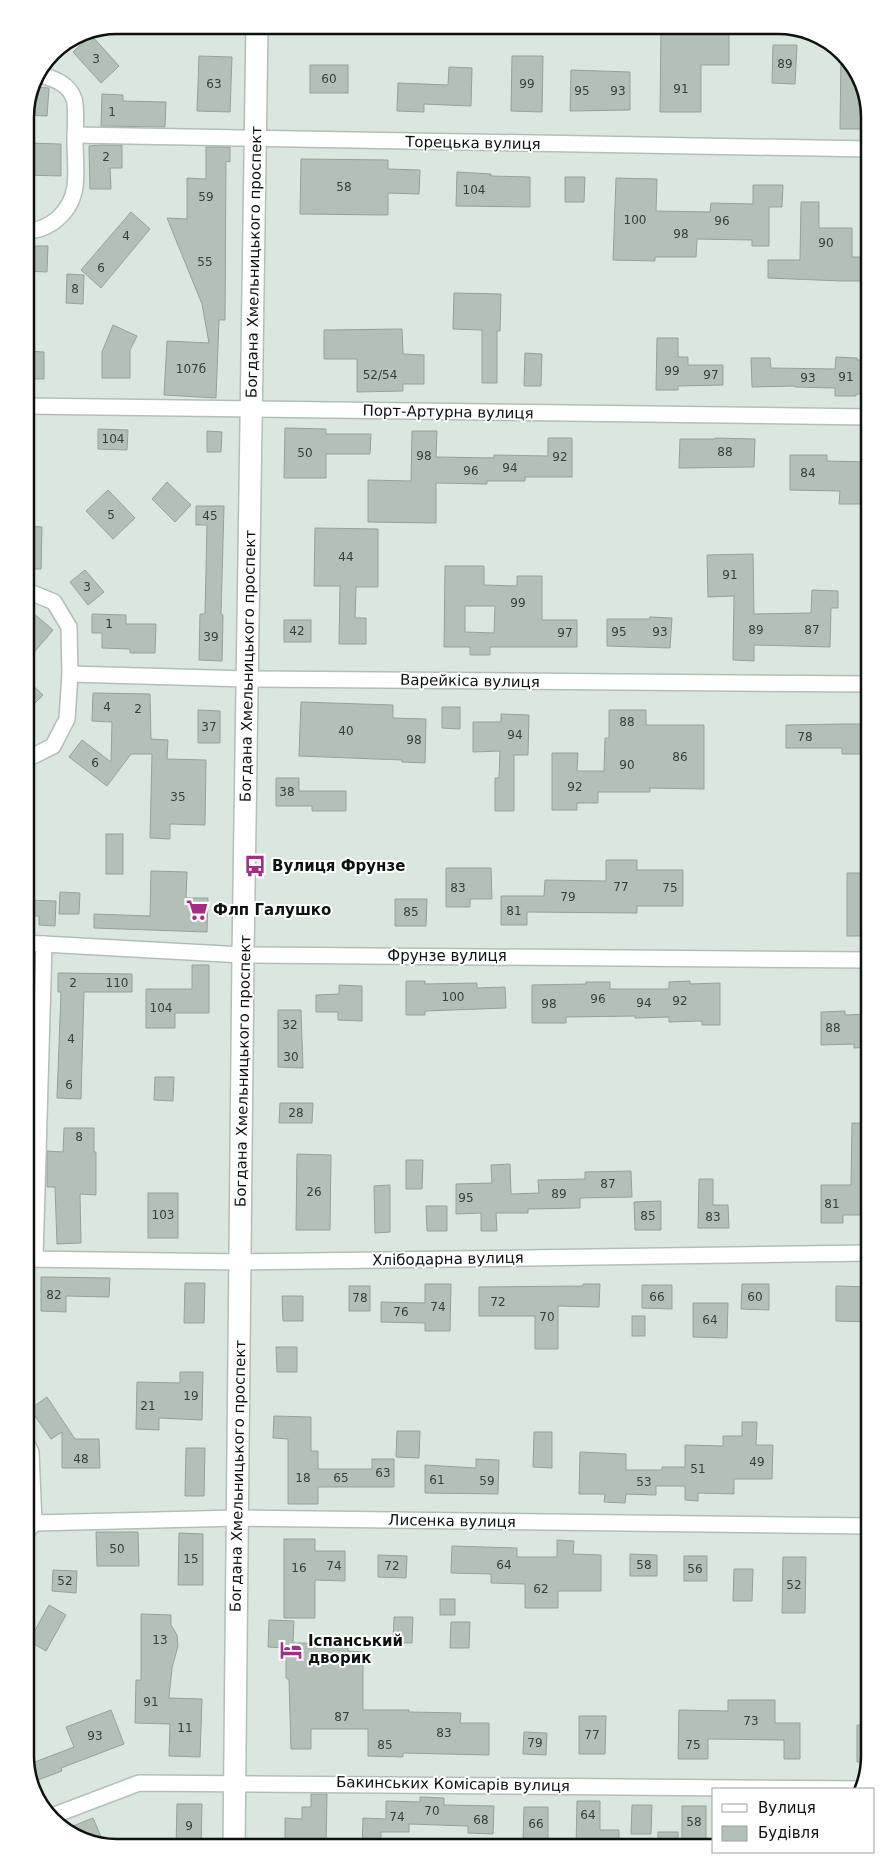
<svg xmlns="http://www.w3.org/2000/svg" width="895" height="1873" font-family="'DejaVu Sans',sans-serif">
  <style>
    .building { fill: #b3c0b8; stroke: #95a29a; fill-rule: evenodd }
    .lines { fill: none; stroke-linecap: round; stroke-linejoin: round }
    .minor-casing { stroke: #b2bfb8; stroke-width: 18 }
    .secondary-casing { stroke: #b2bfb8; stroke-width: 24 }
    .minor { stroke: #fff; stroke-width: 15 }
    .secondary { stroke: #fff; stroke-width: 21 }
    .labels { text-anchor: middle; stroke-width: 4; stroke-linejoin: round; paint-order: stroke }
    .number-label { font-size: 12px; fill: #363e39 }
    .street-label { font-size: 15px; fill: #0d120f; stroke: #fff }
    .poi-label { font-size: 15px; font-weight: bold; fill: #0d120f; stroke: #fff; text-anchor: start }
    .rim { fill: none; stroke: #0d120f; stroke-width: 2.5 }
  </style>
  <rect width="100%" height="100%" fill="#dae7df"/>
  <g class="building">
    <path d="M661,27L729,28V65H701V112H660Z"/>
    <path d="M91,35L119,66L101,83L73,52Z"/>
    <path d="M773,45H797L795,84L772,83Z"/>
    <path d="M841,53L863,82L870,116V129H840Z"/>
    <path d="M199,56L232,57L230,112L197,111Z"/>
    <path d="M512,56H543L542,112L511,111Z"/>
    <rect x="310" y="65" width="38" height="28"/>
    <path d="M449,67L472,68L471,106L424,104V112L397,111L398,83L448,85Z"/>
    <path d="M571,70L630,72V110L570,111Z"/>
    <path d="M36,87L49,88L47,116L25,115V111Z"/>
    <path d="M102,94L123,95V101L166,102L165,127L101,126Z"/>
    <path d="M25,143L61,144V176L25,175Z"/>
    <path d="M101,145H122V168H110L111,189H90L89,146Z"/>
    <path d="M206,147H230V162L226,161L225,320H219L216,398L164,395L167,341L209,343L202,304L167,218L187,219V178L206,179Z"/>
    <path d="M301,159L388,160V169L420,170L419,194L388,193V215L300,214Z"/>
    <path d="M457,172L491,174V176L530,177V207L456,206Z"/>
    <path d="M565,177H585L584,202H565Z"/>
    <path d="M616,178L657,179L656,211L710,212L711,203L753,204V185H783L782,207H769V246H752V240L697,239L696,257H655V261L613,260Z"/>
    <path d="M801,202H819V228H852V257H865V281H842L768,278V260H800Z"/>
    <path d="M131,212L150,229L101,288L81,270Z"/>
    <path d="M25,246H48L47,272L25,271Z"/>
    <path d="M67,274L84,275L83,304L66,303Z"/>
    <path d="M454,293L501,294L500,331H497V383H482V330L453,329Z"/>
    <path d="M113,325L137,336L130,350V378H102V352Z"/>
    <path d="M402,329L403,354L424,355V384H403V391L357,392V359H324V330Z"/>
    <path d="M657,338H678V357H688V365H723V385L678,386V390H656Z"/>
    <path d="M25,351L44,352V379H25Z"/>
    <path d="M525,353L542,354L541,386H524Z"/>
    <path d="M836,357L857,358V360H870V394H856V396H835V388L795,387V386L752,387L751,358H770L771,368L835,369Z"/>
    <path d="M285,428L326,429V434H371L370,454H326V478H284Z"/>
    <path d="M98,429L128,430L127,450L98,449Z"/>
    <path d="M207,431L222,432L221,452H207Z"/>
    <path d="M412,431H437L436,457L494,458V455L548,456V438H572V477H525V481H487V484L436,483V523L368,522V480L411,481Z"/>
    <path d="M715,438L755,439L754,467L679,468L680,439H715Z"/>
    <path d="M790,455H827V461L870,462V504H839L840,491L790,490Z"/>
    <path d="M167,482L191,505L175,522L152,499Z"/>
    <path d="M108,490L135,518L113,539L86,511Z"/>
    <path d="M196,506H224L221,614L223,615L222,661L199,660L200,614H205L207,525H196Z"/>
    <path d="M25,526L42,527L41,569H25Z"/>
    <path d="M315,528L378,529V587H356L355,618H366V644H339L340,586H314Z"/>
    <path d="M753,554L754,614L811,613L812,590L838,591V608H831L830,647L754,645V661L733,660L734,596L708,597L707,555Z"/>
    <path d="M445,566H484V585L517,586V576H542V620H577V647H490V655H470V647H444ZM465,606H495L494,633L465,632Z"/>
    <path d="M85,570L104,592L88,605L70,582Z"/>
    <path d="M25,606L53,630L25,663Z"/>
    <path d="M92,614L126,615V624H156L155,653H130V649L102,648V633H92Z"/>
    <path d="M650,617L672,618L670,648L607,646V619H650Z"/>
    <rect x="284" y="620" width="27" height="22"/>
    <path d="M25,678L43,695L25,713Z"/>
    <path d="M93,693L150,694L151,739L168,740L167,759L206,760L205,825L170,824V839L150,838L152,754H131L107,786L69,757L82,740L111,762L112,722L92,721Z"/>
    <path d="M301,702L393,705V718L426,719L425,763L402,762V760L299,756Z"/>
    <path d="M442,707H460V729L442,728Z"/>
    <path d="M198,710L220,711V743H198Z"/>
    <path d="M609,710H646V725H704V789L650,788V792H598V803H577V810H552V753H578L577,771H604L605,738H609Z"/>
    <path d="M501,714L529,715L528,755H514V811H495V778H499L500,751L473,752V722H501Z"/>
    <path d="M842,724H870V754H842V748H786V725Z"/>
    <path d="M276,778H299V791H346V811H312V806H276Z"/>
    <rect x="106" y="834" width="17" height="40"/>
    <path d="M606,860H637V870H683V906H637V913L527,912V925H501V896H544L545,880L606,881Z"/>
    <path d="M446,868H491L492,899H470V907H446Z"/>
    <path d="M151,871L187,872L186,898H208L207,932L94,928V914L150,916Z"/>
    <rect x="847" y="873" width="23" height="63"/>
    <path d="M60,892L80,893L79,914H59Z"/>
    <path d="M395,899H427L426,926H395Z"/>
    <path d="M25,900L56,901L55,926L39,925V916H25Z"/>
    <path d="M192,965H209V1013H175V1028H146V989H192Z"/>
    <path d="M58,973L132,974V992H84L81,1099L57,1098L61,992H58Z"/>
    <path d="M406,981H425V984L477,983V988L505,987L506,1008L425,1011V1015H406Z"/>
    <path d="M690,981V984L720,983V1025H702V1021L669,1022V1017L635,1018V1016L566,1017V1023H532V985L586,984V982H610V989H669V982Z"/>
    <path d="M339,985L362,986V1021L338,1020V1012H316V995L339,994Z"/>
    <path d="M278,1010H301L303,1068L278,1067Z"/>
    <path d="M845,1011V1015L870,1014V1047L854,1048V1044L821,1045V1012Z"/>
    <path d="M155,1077H174L173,1101L154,1100Z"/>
    <path d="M280,1103H313L312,1123H279Z"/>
    <path d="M852,1123H870V1215H843V1223H821V1185H851Z"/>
    <path d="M64,1128H94V1152H96V1195L80,1194L81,1243L57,1244L55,1187H47V1151L63,1152Z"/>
    <path d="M297,1154L331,1155L330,1230H296Z"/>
    <path d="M406,1160H423L422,1189H406Z"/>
    <path d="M510,1164L511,1194L539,1193L538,1180L585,1179V1172L631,1171L632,1197L580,1198V1208L528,1209V1213H496L497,1231H481V1213L456,1214V1184L492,1183L491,1165Z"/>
    <path d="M699,1179H713V1205H728L729,1228H698Z"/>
    <path d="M390,1185V1232L375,1233L374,1186Z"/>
    <rect x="148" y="1193" width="30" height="45"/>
    <path d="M661,1201V1230H635L634,1202Z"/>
    <path d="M426,1206H447V1231H427Z"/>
    <path d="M41,1277L110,1278L109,1297L66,1296V1312L41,1311Z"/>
    <path d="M185,1283H205L204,1323H184Z"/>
    <path d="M425,1284H451L450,1331H425V1323L381,1322V1302L425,1303Z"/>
    <path d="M583,1284H600L599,1307L558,1306V1349H535V1316H479V1287L583,1286Z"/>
    <path d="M742,1284H769V1310L741,1309Z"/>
    <path d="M642,1285H672V1309L642,1308Z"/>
    <rect x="349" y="1286" width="21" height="25"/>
    <path d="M836,1286L870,1287V1322L836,1321Z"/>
    <path d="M282,1296H303V1321H283Z"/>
    <path d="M693,1303H728L727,1338L693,1337Z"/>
    <rect x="632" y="1316" width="13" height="20"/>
    <path d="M276,1347H297V1372H277Z"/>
    <path d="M180,1372H203L202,1420L159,1418V1430L136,1429L137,1382L180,1383Z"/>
    <path d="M47,1397L75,1439H99L100,1468H62V1432L51,1439L30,1409Z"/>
    <path d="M274,1416L311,1417V1451H318V1469H372V1459H394V1487H318V1504H288V1439L273,1438Z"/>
    <path d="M742,1422H757L756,1445H773L772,1479H734V1494L698,1493V1501L685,1500V1486H656V1495L626,1494L625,1503L604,1502L605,1494H579L580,1452L626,1454V1470H662V1467H685V1445L723,1446V1436H742Z"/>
    <path d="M397,1431H420L419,1458L396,1457Z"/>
    <path d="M534,1432H552V1468L533,1467Z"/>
    <path d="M186,1448H205L204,1496H185Z"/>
    <path d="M476,1459L499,1460L498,1494L425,1493V1465L476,1468Z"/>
    <path d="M96,1532H138L139,1566H97Z"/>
    <path d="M179,1533L203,1534V1585H178Z"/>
    <path d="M284,1539H315V1551H345V1581L315,1580V1618H284Z"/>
    <path d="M557,1540L574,1541L573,1554L601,1555V1591H558V1608H525V1584L491,1583V1574L451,1573L452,1546L517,1548V1557H557Z"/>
    <path d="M630,1554L657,1555V1576H630Z"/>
    <path d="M378,1555L407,1556L406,1578L378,1577Z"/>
    <rect x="684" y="1556" width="23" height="25"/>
    <path d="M783,1557H806L805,1613H782Z"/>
    <path d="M734,1569H753L752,1601H733Z"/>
    <path d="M53,1570L77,1571L76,1593L52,1591Z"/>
    <rect x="440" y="1599" width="15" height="16"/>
    <path d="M49,1605L66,1615L46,1651L29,1641Z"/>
    <path d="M141,1614L171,1615V1625L177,1635L178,1646L172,1668L169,1698L202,1699L200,1757L169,1756L170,1724L135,1723L136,1680H141Z"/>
    <path d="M394,1617H413L412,1643H393Z"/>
    <path d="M269,1620L294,1621L293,1643L348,1644V1651L363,1652V1710H409V1712L461,1713L460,1723H489V1755L403,1753V1757L368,1756V1729H311V1749H291L289,1680L286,1678V1648L268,1647Z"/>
    <path d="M451,1622H470L469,1648H450Z"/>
    <path d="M728,1700H775V1723H800V1759H784V1740L708,1739V1759H678L679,1710L728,1711Z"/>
    <path d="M111,1710L124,1744L61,1768L62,1771L30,1783L27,1765L74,1747L66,1727Z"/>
    <path d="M579,1716H606L605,1754H579Z"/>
    <path d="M857,1725H870V1757L868,1762H857Z"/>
    <path d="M524,1732L547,1733L546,1755L523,1754Z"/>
    <path d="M311,1794H327L326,1844L285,1843V1818L302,1819V1807H311Z"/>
    <path d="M420,1797L444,1798V1805L494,1806L493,1834L468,1833V1826L409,1824V1832H381V1848H362L363,1818L386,1819V1801L420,1802Z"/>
    <path d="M577,1801H600V1830H619V1848H576Z"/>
    <path d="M177,1804H202L201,1848H176Z"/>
    <path d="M632,1805H652L651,1834H631Z"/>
    <rect x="682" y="1806" width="24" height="33"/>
    <path d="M524,1807H548V1841H523Z"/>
    <path d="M93,1818L105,1846L65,1832L63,1830Z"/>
    <rect x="658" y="1832" width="20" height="16"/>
  </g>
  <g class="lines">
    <g class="minor-casing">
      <g id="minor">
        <path d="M75,135L870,149"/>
        <path d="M25,231C50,231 71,212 75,187C77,172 75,156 75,141C75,130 77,108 74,99C69,84 55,79 41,75"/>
        <path d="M25,406L870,417"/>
        <path d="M70,674L248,679L870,684"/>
        <path d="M25,760L53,746L67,719L70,674L69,627L54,602L25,590"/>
        <path d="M25,943L243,955L870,960"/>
        <path d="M25,1259L241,1262L870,1253"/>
        <path d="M35,1259L44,944"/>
        <path d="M34,1523L238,1518L870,1526"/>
        <path d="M25,1534L34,1523L31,1452L25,1440"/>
        <path d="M52,1816L139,1783L860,1789"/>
      </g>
    </g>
    <g class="secondary-casing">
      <path id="secondary" d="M234,1848L243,955L257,25"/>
    </g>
    <use href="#minor" class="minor"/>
    <use href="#secondary" class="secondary"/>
  </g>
  <defs>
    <g id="bus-bare" transform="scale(1.725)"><path d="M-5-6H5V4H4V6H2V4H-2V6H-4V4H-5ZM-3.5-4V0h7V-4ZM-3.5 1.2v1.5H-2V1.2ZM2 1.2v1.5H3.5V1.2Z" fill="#a42c84" stroke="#fff" stroke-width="2.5" paint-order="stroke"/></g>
    <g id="supermarket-bare" transform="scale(1.725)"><path d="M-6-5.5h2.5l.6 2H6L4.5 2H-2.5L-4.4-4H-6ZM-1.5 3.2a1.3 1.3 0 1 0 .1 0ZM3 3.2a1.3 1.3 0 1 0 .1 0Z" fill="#a42c84" stroke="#fff" stroke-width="2.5" paint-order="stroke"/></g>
    <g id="hotel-bare" transform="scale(1.725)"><path d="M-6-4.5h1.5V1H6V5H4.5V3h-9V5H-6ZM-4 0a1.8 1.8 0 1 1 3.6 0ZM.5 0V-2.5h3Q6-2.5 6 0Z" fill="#a42c84" stroke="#fff" stroke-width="2.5" paint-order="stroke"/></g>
  </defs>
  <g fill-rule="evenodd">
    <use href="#bus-bare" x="255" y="866"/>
    <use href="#supermarket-bare" x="197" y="910"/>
    <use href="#hotel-bare" x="291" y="1650"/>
  </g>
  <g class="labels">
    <g class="number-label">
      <text x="96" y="63">3</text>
      <text x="785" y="68">89</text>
      <text x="329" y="83">60</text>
      <text x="214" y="88">63</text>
      <text x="527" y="88">99</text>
      <text x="681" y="93">91</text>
      <text x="582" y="95">95</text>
      <text x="618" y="95">93</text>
      <text x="112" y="116">1</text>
      <text x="106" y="161">2</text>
      <text x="344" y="191">58</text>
      <text x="474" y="194">104</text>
      <text x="206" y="201">59</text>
      <text x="635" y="224">100</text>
      <text x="722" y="225">96</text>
      <text x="681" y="238">98</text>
      <text x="126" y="240">4</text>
      <text x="826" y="247">90</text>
      <text x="205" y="266">55</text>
      <text x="101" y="272">6</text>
      <text x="75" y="293">8</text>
      <text x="191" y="373">107б</text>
      <text x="672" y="375">99</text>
      <text x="380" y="379">52/54</text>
      <text x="711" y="379">97</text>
      <text x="846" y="381">91</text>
      <text x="808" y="382">93</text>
      <text x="113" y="443">104</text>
      <text x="725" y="456">88</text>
      <text x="305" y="457">50</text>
      <text x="424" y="460">98</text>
      <text x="560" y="461">92</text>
      <text x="510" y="472">94</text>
      <text x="471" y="475">96</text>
      <text x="808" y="477">84</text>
      <text x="111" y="519">5</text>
      <text x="210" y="520">45</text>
      <text x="346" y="561">44</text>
      <text x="730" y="579">91</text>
      <text x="87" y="591">3</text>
      <text x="518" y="607">99</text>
      <text x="109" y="628">1</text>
      <text x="756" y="634">89</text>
      <text x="812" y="634">87</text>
      <text x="297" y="635">42</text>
      <text x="619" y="636">95</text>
      <text x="660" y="636">93</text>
      <text x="565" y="637">97</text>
      <text x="211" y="641">39</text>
      <text x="107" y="711">4</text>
      <text x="138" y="713">2</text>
      <text x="627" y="726">88</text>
      <text x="209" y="731">37</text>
      <text x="346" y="735">40</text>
      <text x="515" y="739">94</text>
      <text x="805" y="741">78</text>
      <text x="414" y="744">98</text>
      <text x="680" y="761">86</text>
      <text x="95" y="767">6</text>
      <text x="627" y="769">90</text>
      <text x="575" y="791">92</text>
      <text x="287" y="796">38</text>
      <text x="178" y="801">35</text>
      <text x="621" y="891">77</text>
      <text x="458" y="892">83</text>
      <text x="670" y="892">75</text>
      <text x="568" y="901">79</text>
      <text x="514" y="915">81</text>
      <text x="411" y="916">85</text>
      <text x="73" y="987">2</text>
      <text x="117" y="987">110</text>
      <text x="453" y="1001">100</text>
      <text x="598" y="1003">96</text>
      <text x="680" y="1005">92</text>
      <text x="644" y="1007">94</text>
      <text x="549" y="1008">98</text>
      <text x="161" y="1012">104</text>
      <text x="290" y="1029">32</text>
      <text x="833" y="1032">88</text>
      <text x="71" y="1043">4</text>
      <text x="291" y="1061">30</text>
      <text x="69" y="1089">6</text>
      <text x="296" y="1117">28</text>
      <text x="79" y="1141">8</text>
      <text x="608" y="1188">87</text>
      <text x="314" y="1196">26</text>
      <text x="559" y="1198">89</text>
      <text x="466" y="1202">95</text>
      <text x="832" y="1208">81</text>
      <text x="163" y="1219">103</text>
      <text x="648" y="1220">85</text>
      <text x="713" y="1221">83</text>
      <text x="54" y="1299">82</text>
      <text x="657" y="1301">66</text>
      <text x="755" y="1301">60</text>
      <text x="360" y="1302">78</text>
      <text x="498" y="1306">72</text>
      <text x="438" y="1311">74</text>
      <text x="401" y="1316">76</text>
      <text x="547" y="1321">70</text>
      <text x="710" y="1324">64</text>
      <text x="191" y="1400">19</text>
      <text x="148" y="1410">21</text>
      <text x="81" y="1463">48</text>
      <text x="757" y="1466">49</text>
      <text x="698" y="1473">51</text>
      <text x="383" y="1477">63</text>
      <text x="303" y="1482">18</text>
      <text x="341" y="1482">65</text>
      <text x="437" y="1484">61</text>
      <text x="487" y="1485">59</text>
      <text x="644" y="1486">53</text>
      <text x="117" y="1553">50</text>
      <text x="191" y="1563">15</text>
      <text x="504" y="1569">64</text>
      <text x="644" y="1569">58</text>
      <text x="334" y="1570">74</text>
      <text x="392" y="1570">72</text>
      <text x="299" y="1572">16</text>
      <text x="695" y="1573">56</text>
      <text x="65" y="1585">52</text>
      <text x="794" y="1589">52</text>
      <text x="541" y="1593">62</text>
      <text x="160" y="1644">13</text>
      <text x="151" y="1706">91</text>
      <text x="342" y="1721">87</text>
      <text x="751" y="1725">73</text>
      <text x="185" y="1732">11</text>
      <text x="444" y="1737">83</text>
      <text x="592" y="1739">77</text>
      <text x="95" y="1740">93</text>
      <text x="535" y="1747">79</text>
      <text x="385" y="1749">85</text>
      <text x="693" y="1749">75</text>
      <text x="432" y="1815">70</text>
      <text x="588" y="1819">64</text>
      <text x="397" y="1821">74</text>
      <text x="481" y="1824">68</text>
      <text x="694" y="1826">58</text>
      <text x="536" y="1828">66</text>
      <text x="189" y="1830">9</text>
    </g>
    <g class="street-label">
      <text transform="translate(473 143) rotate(1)" y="5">Торецька вулиця</text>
      <text transform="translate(254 262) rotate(-89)" y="5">Богдана Хмельницького проспект</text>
      <text transform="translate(448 412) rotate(1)" y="5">Порт-Артурна вулиця</text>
      <text transform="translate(248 666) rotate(-89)" y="5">Богдана Хмельницького проспект</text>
      <text transform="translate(470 681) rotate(1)" y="5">Варейкіса вулиця</text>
      <text x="447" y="961">Фрунзе вулиця</text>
      <text transform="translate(243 1071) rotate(-89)" y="5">Богдана Хмельницького проспект</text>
      <text transform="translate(448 1259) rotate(-1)" y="5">Хлібодарна вулиця</text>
      <text transform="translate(238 1476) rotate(-89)" y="5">Богдана Хмельницького проспект</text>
      <text transform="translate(452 1521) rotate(1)" y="5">Лисенка вулиця</text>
      <text transform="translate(453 1784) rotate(1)" y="5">Бакинських Комісарів вулиця</text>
    </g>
    <g class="poi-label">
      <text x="272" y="871">Вулиця Фрунзе</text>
      <text x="213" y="915">Флп Галушко</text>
      <text x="308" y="1646">Іспанський<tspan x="308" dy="17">дворик</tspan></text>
    </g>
  </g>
  <path d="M0 0H895V1873H0ZM117 34H778A83 83 0 0 1 861 117V1756A83 83 0 0 1 778 1839H117A83 83 0 0 1 34 1756V117A83 83 0 0 1 117 34Z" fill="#fff" fill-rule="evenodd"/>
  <path class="rim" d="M117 34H778A83 83 0 0 1 861 117V1756A83 83 0 0 1 778 1839H117A83 83 0 0 1 34 1756V117A83 83 0 0 1 117 34Z"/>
  <rect x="712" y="1788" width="162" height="65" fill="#ffffff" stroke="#9ea09f"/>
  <rect x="722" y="1804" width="25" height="8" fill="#ffffff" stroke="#9ea09f"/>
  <text x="758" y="1813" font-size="15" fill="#0d120f">Вулиця</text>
  <rect x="722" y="1826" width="25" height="15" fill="#b3c0b8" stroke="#9ea09f"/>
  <text x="758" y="1838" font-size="15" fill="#0d120f">Будівля</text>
</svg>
